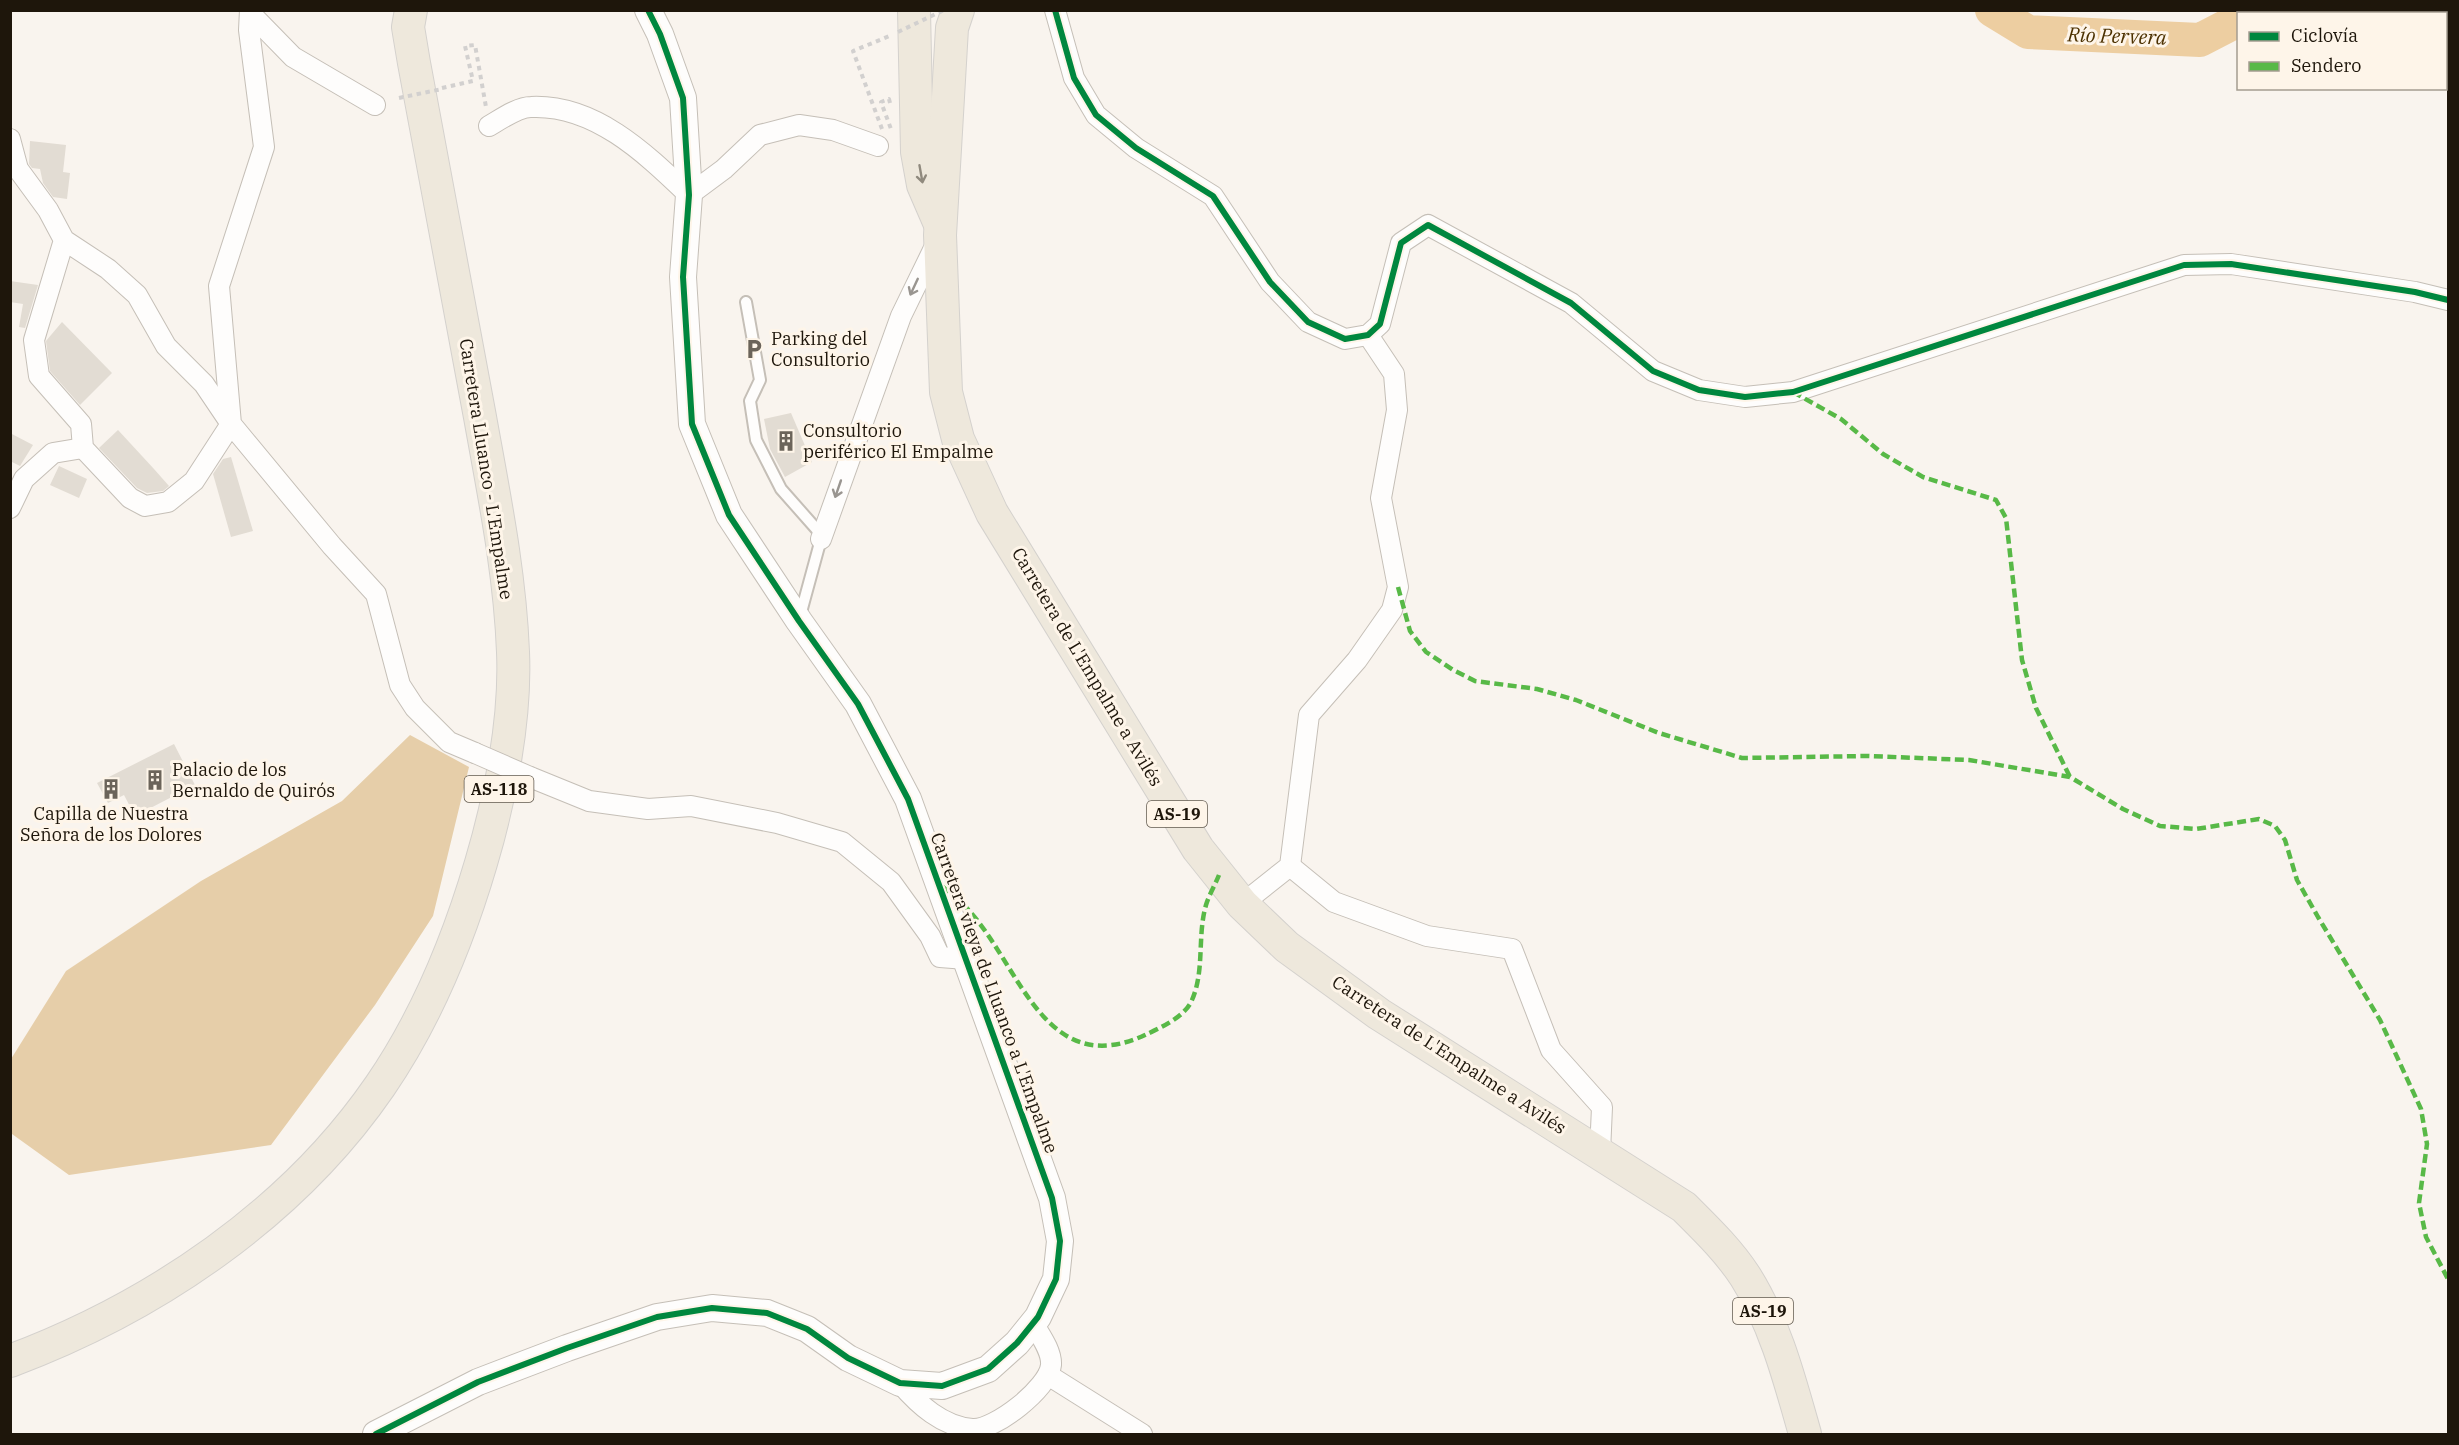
<svg xmlns="http://www.w3.org/2000/svg" width="2459" height="1445" font-family="'IBM Plex Serif',serif">
  <style>
    .forest { fill: #e6cea9 }
    .lines { fill: none; stroke-linecap: round; stroke-linejoin: round }
    .river { stroke: #edcea1; stroke-width: 34 }
    .building { fill: #e2dcd3 }
    .service-casing { stroke: #c5bfb7; stroke-width: 14 }
    .minor-casing { stroke: #c5bfb7; stroke-width: 22 }
    .tertiary-casing { stroke: #c5bfb7; stroke-width: 28 }
    .primary-casing { stroke: #d4d1cd; stroke-width: 34 }
    .path { stroke: #d2d0cf; stroke-width: 4; stroke-dasharray: 4.5 4.5; stroke-linecap: butt }
    .service { stroke: #fefdfc; stroke-width: 10 }
    .minor { stroke: #fefdfc; stroke-width: 20 }
    .tertiary { stroke: #fefdfc; stroke-width: 26 }
    .primary { stroke: #eee8dc; stroke-width: 32 }
    .minor-bridge-casing { stroke: #c5bfb7; stroke-width: 22; stroke-linecap: butt }
    .path-bridge { stroke: #d2d0cf; stroke-width: 4; stroke-dasharray: 4.5 4.5; stroke-linecap: butt }
    .minor-bridge { stroke: #fefdfc; stroke-width: 20 }
    .quiet { stroke: #58b947; stroke-width: 4.5; stroke-dasharray: 9 4.5; stroke-linecap: butt }
    .cycleway-casing { stroke: #fef5e9; stroke-width: 10 }
    .cycleway { stroke: #00873e; stroke-width: 6 }
    .oneway { stroke: #908a7e }
    .oneway2 { stroke: #999590 }
    .labels { text-anchor: middle; stroke-width: 6; stroke-linejoin: round; paint-order: stroke }
    .shield { fill: #fef5e9; stroke: #61594e; stroke-width: 1.5 }
    .shield-label { font-size: 16px; font-weight: bold; fill: #1e160b }
    .poi-label { font-size: 18px; fill: #1e160b; stroke: #fef5e9; text-anchor: start }
    .street-label { font-size: 18px; fill: #1e160b; stroke: #fef5e9 }
    .water-label { font-size: 20px; font-style: italic; fill: #4c3100; stroke: #fef5e9 }
  </style>
  <rect width="100%" height="100%" fill="#f9f4ee"/>
  <path class="forest" d="M410,735L469,767L433,916L375,1005L271,1145L69,1175L12,1134L11,1059L66,971L201,881L342,801Z"/>
  <g class="lines">
    <path class="river" d="M1992,10L2028,32L2200,40L2229,25L2238,14"/>
  </g>
  <g class="building">
    <path d="M30,141L66,145L63,172L70,173L67,199L53,197L43,183L40,169L32,168L29,164Z"/>
    <path d="M10,281L38,285L25,328L19,327L23,304L10,302Z"/>
    <path d="M62,322L112,373L80,405L50,371L46,341Z"/>
    <path d="M791,413L812,462L785,477L770,449L764,419Z"/>
    <path d="M118,430L154,469L169,486L163,491L147,493L137,488L99,448Z"/>
    <path d="M10,433L33,445L20,466L10,461Z"/>
    <path d="M231,457L253,531L231,537L213,474L223,459Z"/>
    <path d="M59,466L87,479L79,498L50,485Z"/>
    <path d="M174,744L195,785L135,816L124,795L108,803L97,783Z"/>
  </g>
  <g class="lines">
    <g class="service-casing">
      <path id="service" d="M746,302L760,380L750,401L756,440L781,489L819,532L821,539L800,616"/>
    </g>
    <g class="minor-casing">
      <g id="minor">
        <path d="M250,10L249,30L264,147L219,286L231,424L332,546L376,594L400,685L415,708L449,742L475,753"/>
        <path d="M1055,10L1074,78L1096,115L1136,148L1213,196L1270,282L1308,322L1345,339L1368,335L1380,324L1401,243L1428,225L1571,303L1653,371L1699,390L1745,397L1793,392L2184,265L2231,264L2415,292L2448,300"/>
        <path d="M250,13L293,57L375,105"/>
        <path d="M489,126C501,119 518,107 531,107C595,104 646,154 689,195L724,169L760,135L799,125L833,130L878,146"/>
        <path d="M10,139L18,169L48,210L64,240L108,269L137,295L166,346L204,384L231,424L194,481L168,502L145,506L130,498L83,448L81,424L39,376L34,340L64,240"/>
        <path d="M10,508L24,479L53,453L83,448"/>
        <path d="M821,539L901,316L938,240"/>
        <path d="M530,777L589,801L648,809L691,806L777,823L842,842L891,882L930,936L940,957L966,959"/>
        <path d="M1290,866L1334,902L1427,936L1512,949L1551,1050L1602,1107L1600,1152"/>
        <path d="M1242,904L1290,866L1309,715L1357,660L1392,610L1398,587L1381,498L1397,410L1394,374L1368,335"/>
        <path d="M1048,1375L1142,1434"/>
        <path d="M900,1383C919,1405 942,1426 972,1429C994,1431 1049,1388 1051,1365C1052,1351 1040,1335 1033,1323"/>
      </g>
    </g>
    <g class="tertiary-casing">
      <path id="tertiary" d="M376,1434L478,1382L567,1348L657,1317L712,1308L767,1313L807,1329L848,1358L900,1383L942,1386L988,1369L1017,1343L1038,1317L1056,1279L1060,1241L1052,1198L908,799L858,704L799,621L729,515L692,424L683,277L689,195L683,98L660,34L648,10"/>
    </g>
    <g class="primary-casing">
      <g id="primary">
        <path d="M914,10L917,152L923,185L939,222"/>
        <path d="M958,10L952,28L940,235L946,392L958,439L992,513L1198,849L1242,904L1287,947L1379,1014L1684,1207C1706,1229 1728,1250 1745,1276C1775,1323 1790,1381 1805,1434"/>
        <path d="M10,1361C154,1307 292,1214 380,1086C426,1019 458,941 481,863C500,799 516,720 513,652C510,573 494,495 480,417C459,299 435,181 414,63L408,27L411,10"/>
      </g>
    </g>
    <g class="path">
      <path d="M442,88L473,81L465,46L475,45L486,107"/>
      <path d="M890,103L889,99L881,102L891,129"/>
      <path d="M882,129L853,51L892,35"/>
    </g>
    <use href="#service" class="service"/>
    <use href="#minor" class="minor"/>
    <use href="#tertiary" class="tertiary"/>
    <use href="#primary" class="primary"/>
    <g class="minor-bridge-casing">
      <path id="minor-bridge" d="M475,753L530,777"/>
    </g>
    <g class="path-bridge">
      <path d="M898,32L944,10"/>
      <path d="M399,98L442,89"/>
    </g>
    <use href="#minor-bridge" class="minor-bridge"/>
    <g class="quiet">
      <path d="M1793,392L1841,419L1883,454L1923,477L1996,500L2006,518L2022,660L2036,708L2070,777"/>
      <path d="M1398,587L1410,631L1426,652L1453,670L1475,681L1537,689L1576,700L1659,733L1742,758L1868,756L1969,760L2070,777L2123,809L2160,826L2196,829L2259,819L2275,826L2285,840L2297,880L2318,917L2380,1020L2421,1109L2427,1144L2419,1203L2426,1237L2448,1279"/>
      <path d="M942,886C952,895 963,903 972,914C1022,972 1047,1080 1145,1035C1160,1028 1185,1017 1192,1000C1205,970 1197,936 1206,905C1209,895 1215,885 1219,875"/>
    </g>
    <g class="cycleway-casing">
      <g id="cycleway">
        <path d="M1055,10L1074,78L1096,115L1136,148L1213,196L1270,282L1308,322L1345,339L1368,335L1380,324L1401,243L1428,225L1571,303L1653,371L1699,390L1745,397L1793,392L2184,265L2231,264L2415,292L2448,300"/>
        <path d="M376,1434L478,1382L567,1348L657,1317L712,1308L767,1313L807,1329L848,1358L900,1383L942,1386L988,1369L1017,1343L1038,1317L1056,1279L1060,1241L1052,1198L908,799L858,704L799,621L729,515L692,424L683,277L689,195L683,98L660,34L648,10"/>
      </g>
    </g>
    <use href="#cycleway" class="cycleway"/>
  </g>
  <defs><path id="oneway-shaft" d="M-6 0H5M1.5-3L5.5 0L1.5 3" fill="none" stroke-width="1.6" stroke-linecap="round" stroke-linejoin="round" transform="scale(1.5)"/></defs>
  <use class="oneway" href="#oneway-shaft" transform="translate(921 174) rotate(80)"/>
  <g class="oneway2">
    <use href="#oneway-shaft" transform="translate(914 287) rotate(115)"/>
    <use href="#oneway-shaft" transform="translate(838 489) rotate(109)"/>
  </g>
  <defs>
    <g id="parking-bare" transform="scale(1.62)"><path d="M-3.5-5.5H1a3.5 3.5 0 0 1 0 7H-1V5.5H-3.5ZM-1-3.4V-.6H.8a1.4 1.4 0 0 0 0-2.8Z" fill="#6b645a" stroke="#fef5e9" stroke-width="2.5" paint-order="stroke"/></g>
    <g id="building-bare" transform="scale(1.62)"><path d="M-4-6H4V6H1V3H-1V6H-4ZM-2.5-4.3h1.7v1.8h-1.7ZM.8-4.3h1.7v1.8H.8ZM-2.5-1h1.7V.8h-1.7ZM.8-1h1.7V.8H.8Z" fill="#6b645a" stroke="#fef5e9" stroke-width="2.5" paint-order="stroke"/></g>
  </defs>
  <g fill-rule="evenodd">
    <use href="#parking-bare" x="754" y="349"/>
    <use href="#building-bare" x="786" y="441"/>
    <use href="#building-bare" x="155" y="780"/>
    <use href="#building-bare" x="111" y="789"/>
  </g>
  <g class="labels">
    <g class="shield">
      <rect x="464.5" y="776" width="69" height="26" rx="4.5"/>
      <rect x="1147" y="801" width="60" height="26" rx="4.5"/>
      <rect x="1733" y="1298" width="60" height="26" rx="4.5"/>
    </g>
    <g class="shield-label">
      <text x="499" y="795">AS-118</text>
      <text x="1177" y="820">AS-19</text>
      <text x="1763" y="1317">AS-19</text>
    </g>
    <g class="poi-label">
      <text x="771" y="345">Parking del<tspan x="771" dy="21">Consultorio</tspan></text>
      <text x="803" y="437">Consultorio<tspan x="803" dy="21">periférico El Empalme</tspan></text>
      <text x="172" y="776">Palacio de los<tspan x="172" dy="21">Bernaldo de Quirós</tspan></text>
      <text x="111" y="820" text-anchor="middle">Capilla de Nuestra<tspan x="111" dy="21">Señora de los Dolores</tspan></text>
    </g>
    <g class="street-label">
      <text transform="translate(486 469) rotate(81)" y="6">Carretera Lluanco - L'Empalme</text>
      <text transform="translate(1087 667) rotate(59)" y="6">Carretera de L'Empalme a Avilés</text>
      <text transform="translate(994 993) rotate(70)" y="6">Carretera vieya de Lluanco a L'Empalme</text>
      <text transform="translate(1449 1055) rotate(33)" y="6">Carretera de L'Empalme a Avilés</text>
    </g>
    <g class="water-label">
      <text transform="translate(2117 36) rotate(2)" y="7">Río Pervera</text>
    </g>
  </g>
  <rect width="2459" height="1445" fill="none" stroke="#1e160b" stroke-width="24"/>
  <rect x="2237" y="12" width="210" height="78" fill="#fef5e9" stroke="#a49c90" stroke-width="1.5"/>
  <rect x="2249" y="32" width="30" height="9" fill="#00873e" stroke="#a49c90" stroke-width="1.5"/>
  <text x="2291" y="42" font-size="18" fill="#1e160b">Ciclovía</text>
  <rect x="2249" y="62" width="30" height="9" fill="#58b947" stroke="#a49c90" stroke-width="1.5"/>
  <text x="2291" y="72" font-size="18" fill="#1e160b">Sendero</text>
</svg>
